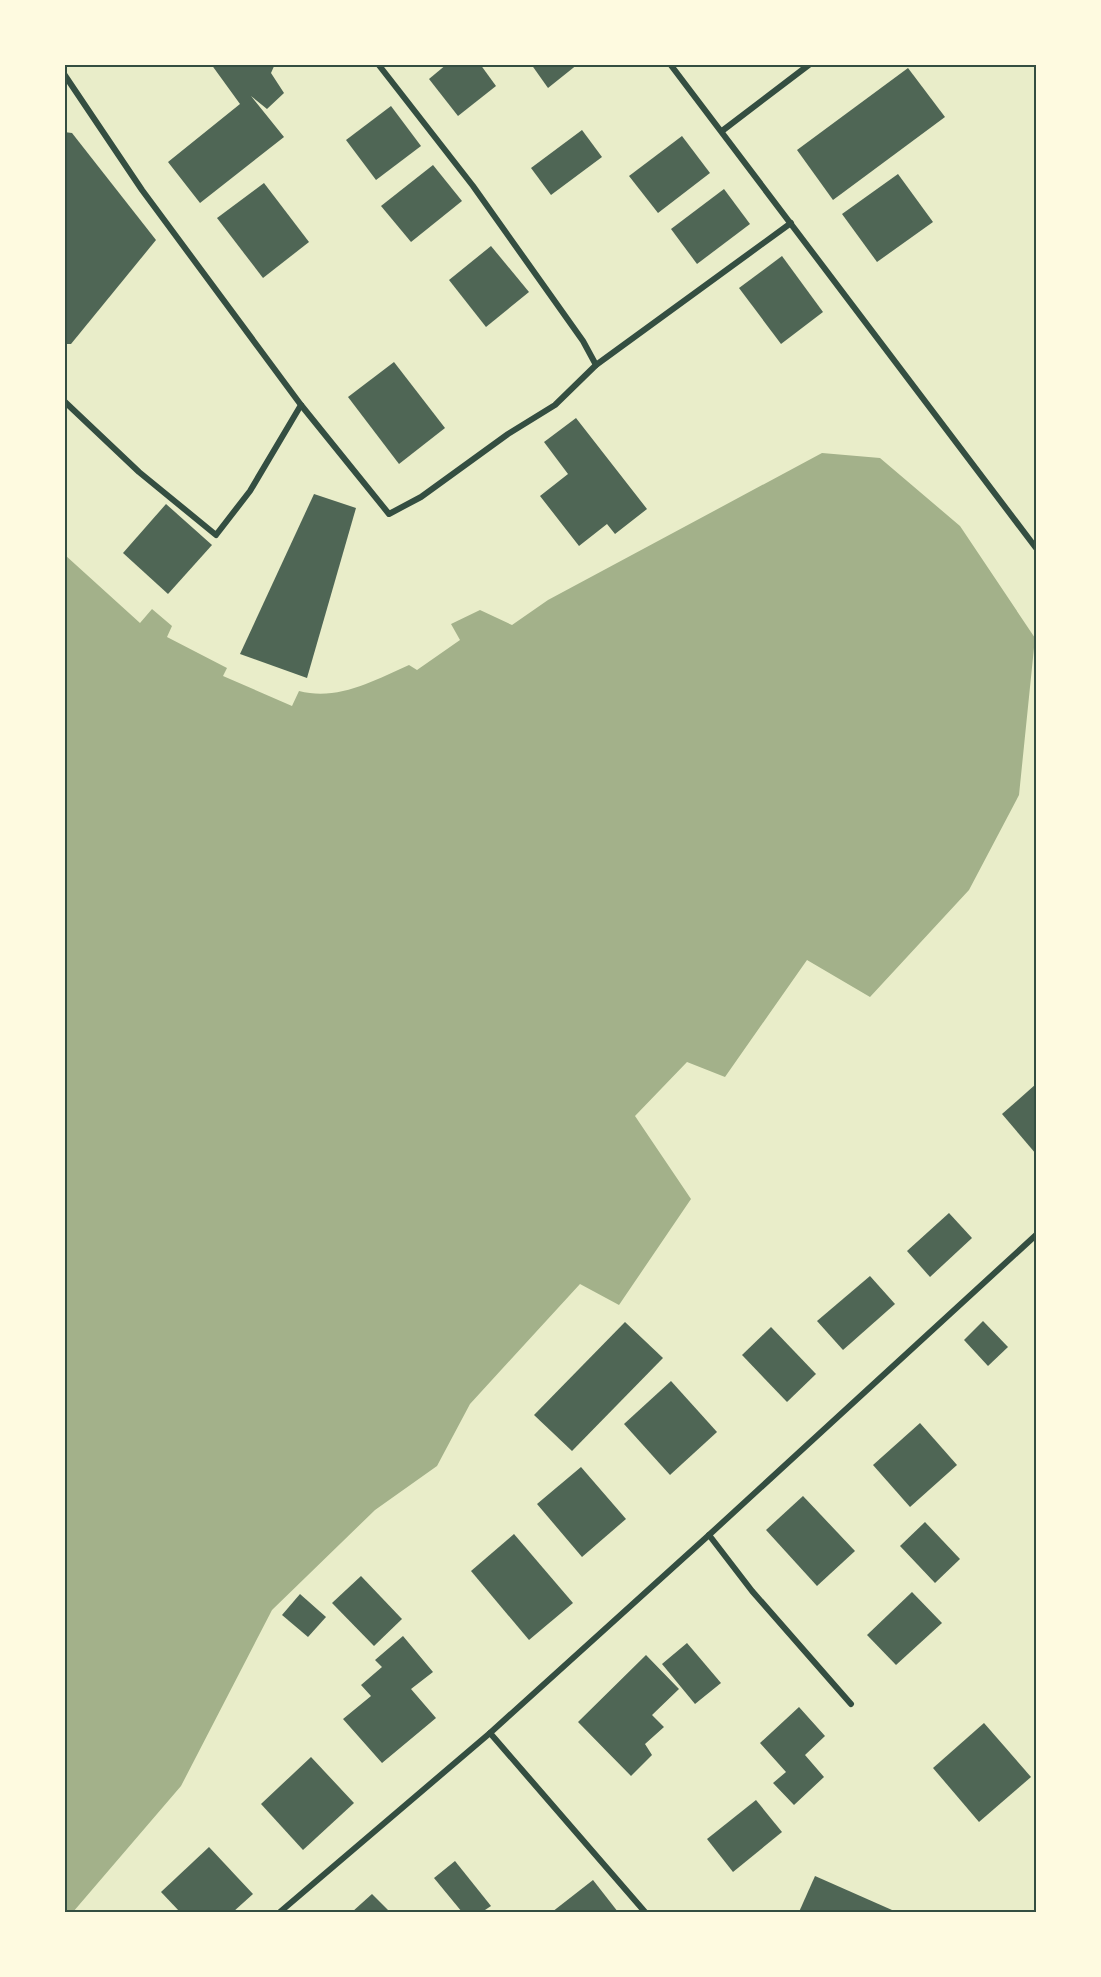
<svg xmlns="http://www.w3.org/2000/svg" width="1101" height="1977" font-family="Manrope,sans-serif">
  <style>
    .water { fill: #a3b18a }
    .building { fill: #4f6655 }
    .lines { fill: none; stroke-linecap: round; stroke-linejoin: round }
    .minor { stroke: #344e41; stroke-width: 6 }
    .neatline { fill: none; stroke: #344e41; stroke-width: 2 }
  </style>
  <rect width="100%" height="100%" fill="#e9edc9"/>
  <path class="water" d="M822,453L880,458L960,526L1035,638L1019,795L969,890L870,997L807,960L725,1077L687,1062L635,1116L691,1199L619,1305L580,1284L470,1404L437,1466L375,1510L272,1610L181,1786L73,1912H65V555L140,623L152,609L172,626L167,637L227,668L223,676L292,706L299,691C338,701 373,681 409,665L417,670L460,640L451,624L480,610L512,625L548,600Z"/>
  <g class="building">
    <path d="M211,64H275L271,73L284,93L267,109L251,96L284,137L200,203L168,162L240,104Z"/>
    <path d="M447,64H480L496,86L458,116L429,79Z"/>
    <path d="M531,64H578L548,88Z"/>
    <path d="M908,68L945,117L833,200L797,150Z"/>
    <path d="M391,106L421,146L376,180L346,140Z"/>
    <path d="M582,130L602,157L551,195L531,168Z"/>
    <path d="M64,132L72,133L156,240L71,344H64Z"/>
    <path d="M682,136L710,173L658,213L629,176Z"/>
    <path d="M433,165L462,201L411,242L381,206Z"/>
    <path d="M898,174L933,222L877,262L842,214Z"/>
    <path d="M264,183L309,242L263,278L217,218Z"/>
    <path d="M724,189L750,224L697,264L671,229Z"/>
    <path d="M491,246L529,292L486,327L449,280Z"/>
    <path d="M782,256L823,312L781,344L739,288Z"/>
    <path d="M394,362L445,428L399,464L348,397Z"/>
    <path d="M576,418L647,509L615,534L607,524L579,546L540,496L568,474L544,442Z"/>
    <path d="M314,494L356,508L307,678L240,654Z"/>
    <path d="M166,504L212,545L168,594L123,553Z"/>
    <path d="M1036,1084V1154L1002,1114Z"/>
    <path d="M949,1213L972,1238L930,1277L907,1251Z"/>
    <path d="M870,1276L895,1304L843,1350L817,1321Z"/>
    <path d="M983,1321L1008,1347L988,1366L964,1340Z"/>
    <path d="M625,1322L663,1358L572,1451L534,1415Z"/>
    <path d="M771,1327L816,1374L787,1402L742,1355Z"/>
    <path d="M671,1381L717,1432L670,1475L624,1424Z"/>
    <path d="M920,1423L957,1465L910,1507L873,1465Z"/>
    <path d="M581,1467L626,1519L582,1557L537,1504Z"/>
    <path d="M803,1496L855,1551L817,1586L766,1530Z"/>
    <path d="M925,1522L960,1559L935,1583L900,1546Z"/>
    <path d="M514,1534L573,1603L529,1640L471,1571Z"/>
    <path d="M361,1576L402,1619L374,1646L332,1603Z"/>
    <path d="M912,1592L942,1623L896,1665L867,1635Z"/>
    <path d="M300,1594L326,1617L308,1637L282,1615Z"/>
    <path d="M403,1636L433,1672L411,1689L436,1718L382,1763L343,1719L371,1696L361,1685L382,1667L375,1660Z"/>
    <path d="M687,1643L721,1683L695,1704L662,1664Z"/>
    <path d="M646,1655L679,1689L652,1715L664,1727L645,1744L652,1755L631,1776L578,1722Z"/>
    <path d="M799,1707L825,1736L805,1755L824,1777L794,1805L773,1783L786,1772L760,1743Z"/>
    <path d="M984,1723L1031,1777L979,1822L933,1768Z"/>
    <path d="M311,1757L354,1803L303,1850L261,1804Z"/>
    <path d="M756,1800L782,1832L733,1872L707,1839Z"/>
    <path d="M209,1847L253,1894L233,1912H180L161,1892Z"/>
    <path d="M455,1861L491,1906L482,1912H462L434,1878Z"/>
    <path d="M815,1876L892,1910L891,1912H799Z"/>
    <path d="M593,1880L618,1912H552Z"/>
    <path d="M372,1894L390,1912H352Z"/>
  </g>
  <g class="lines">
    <g class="minor">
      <path d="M378,64L473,186L583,341L596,365"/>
      <path d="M670,64L1036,548"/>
      <path d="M64,74L142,190L301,405L389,514L421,497L508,434L555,405L596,365L791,223"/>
      <path d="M722,131L810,64"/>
      <path d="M64,401L139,472L216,535L250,491L301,405"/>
      <path d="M709,1535L752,1591L851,1704"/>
      <path d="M490,1733L645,1912"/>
      <path d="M280,1912L490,1733L709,1535L1036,1235"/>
    </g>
  </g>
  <rect width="1101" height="1977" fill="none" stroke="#fefae0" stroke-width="132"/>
  <rect x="66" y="66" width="969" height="1845" class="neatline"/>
</svg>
